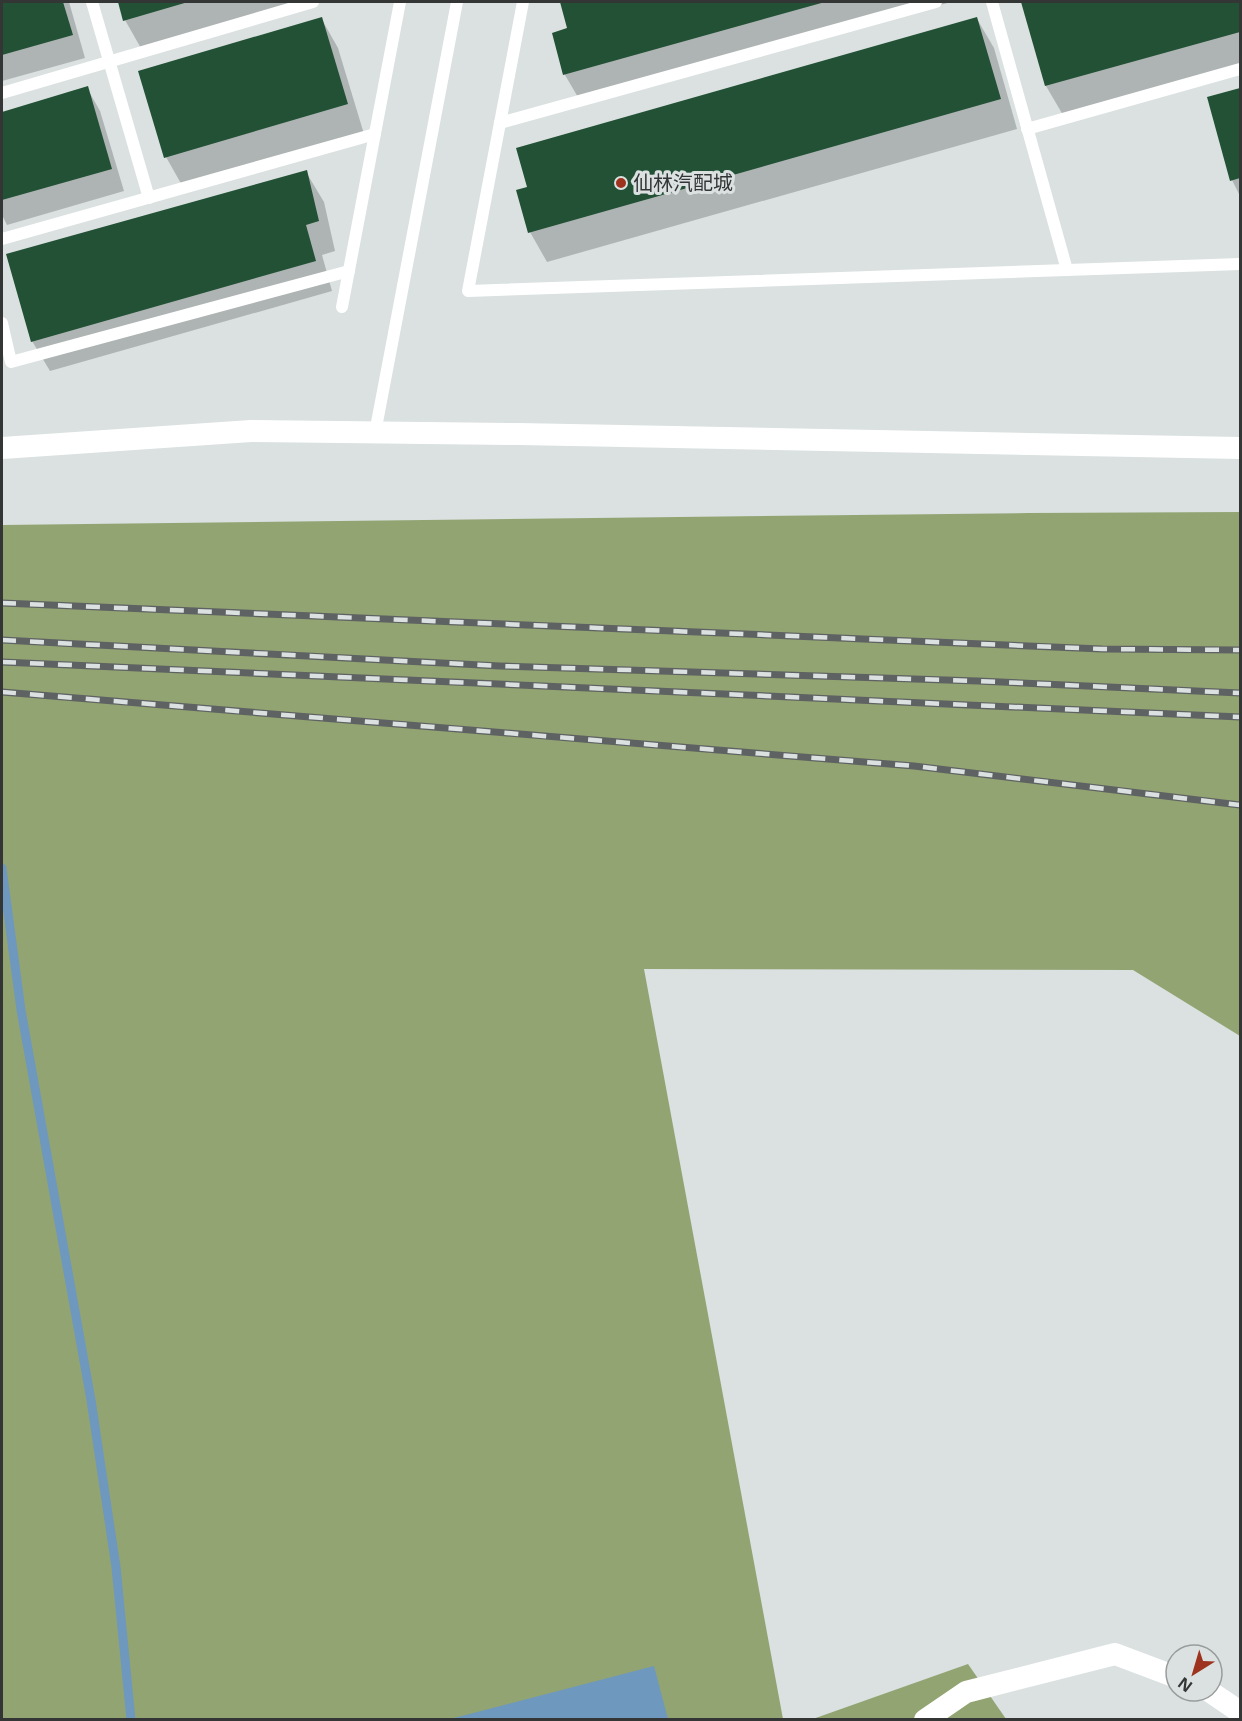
<svg xmlns="http://www.w3.org/2000/svg" width="1242" height="1721" font-family="'Noto Sans','Noto Sans SC',sans-serif">
  <style>
    .forest { fill: #93a473 }
    .water { fill: #6e98bd }
    .shadow { fill: #0003 }
    .lines { fill: none; stroke-linecap: round; stroke-linejoin: round }
    .stream { stroke: #6e98bd; stroke-width: 9 }
    .building { fill: #225135 }
    .lane { stroke: #fff; stroke-width: 12 }
    .street { stroke: #fff; stroke-width: 22 }
    .rail-casing { stroke: #5f6262; stroke-width: 7 }
    .rail { stroke: #dae1e0; stroke-width: 4.5; stroke-dasharray: 14; stroke-linecap: butt }
    .poi-dot { fill: #9d331f; stroke: #dae1e0; stroke-width: 2 }
    .labels { text-anchor: middle; stroke-width: 6; stroke-linejoin: round; paint-order: stroke }
    .poi-label { font-size: 20px; fill: #343636; stroke: #dae1e0; text-anchor: start }
  </style>
  <rect width="100%" height="100%" fill="#dae1e0"/>
  <g class="forest">
    <path d="M1240,512V1036L1133,970L644,969L783,1719H2V525L1029,513Z"/>
    <path d="M968,1664L1006,1719L810,1720Z"/>
  </g>
  <path class="water" d="M654,1666L668,1719H450Z"/>
  <g class="shadow">
    <path d="M2,2H69L85,58L2,81Z"/>
    <path d="M119,2H308L142,50L125,20Z"/>
    <path d="M561,2H951L582,104L565,75L554,34L569,29Z"/>
    <path d="M1022,2H1240V66L1063,115L1046,86Z"/>
    <path d="M321,18L338,48L364,134L183,187L166,157Z"/>
    <path d="M977,19L994,48L1017,129L547,262L530,232Z"/>
    <path d="M87,88L100,111L124,191L7,225L2,215V113Z"/>
    <path d="M1240,89V196L1232,180L1208,98Z"/>
    <path d="M306,172L324,202L335,251L322,255L332,291L50,371L32,341Z"/>
  </g>
  <g class="lines">
    <path class="stream" d="M2,868L21,1010L91,1400L116,1567L131,1720"/>
  </g>
  <g class="building">
    <path d="M2,2H63L73,35L2,55Z"/>
    <path d="M118,2H188L123,21Z"/>
    <path d="M560,2H825L563,75L552,33L567,28Z"/>
    <path d="M1021,2H1240V32L1045,86Z"/>
    <path d="M322,17L348,104L164,158L138,71Z"/>
    <path d="M977,17L1001,99L528,233L516,190L527,187L516,148Z"/>
    <path d="M88,86L112,169L2,200V112Z"/>
    <path d="M1240,88V178L1230,181L1207,97Z"/>
    <path d="M307,170L319,221L306,225L316,261L31,342L6,254Z"/>
  </g>
  <g class="lines">
    <g class="lane">
      <path d="M92,2L149,198"/>
      <path d="M523,2L468,291L1240,264"/>
      <path d="M992,2L1067,270"/>
      <path d="M2,93L313,2"/>
      <path d="M500,123L936,2"/>
      <path d="M1027,129L1240,69"/>
      <path d="M2,239L375,134"/>
      <path d="M342,307L400,2"/>
      <path d="M2,323L11,362L349,271"/>
      <path d="M375,433L457,2"/>
    </g>
    <g class="street">
      <path d="M2,448L251,431L519,434L1240,448"/>
      <path d="M1209,1691L1240,1712"/>
      <path d="M925,1720L966,1692L1115,1654L1176,1677"/>
    </g>
    <g class="rail-casing">
      <g id="rail">
        <path d="M2,603L1102,649L1240,650"/>
        <path d="M2,640L500,666L978,681L1240,693"/>
        <path d="M2,662L1240,717"/>
        <path d="M2,692L914,766L1240,805"/>
      </g>
    </g>
    <use href="#rail" class="rail"/>
  </g>
  <circle class="poi-dot" cx="621" cy="183" r="6"/>
  <g class="labels">
    <g class="poi-label">
      <text x="633" y="190">仙林汽配城</text>
    </g>
  </g>
  <rect width="1242" height="1721" fill="none" stroke="#343636" stroke-width="6"/>
  <g transform="translate(1194 1673) rotate(217)"><circle r="28" fill="#dae1e0" stroke="#989d9c" stroke-width="1.5"/>
  <path d="M0-4.5L10 22L0 15L-10 22Z" fill="#9d331f"/>
  <text y="-9" font-size="16" font-weight="bold" text-anchor="middle" fill="#343636">N</text>
  </g>
</svg>
